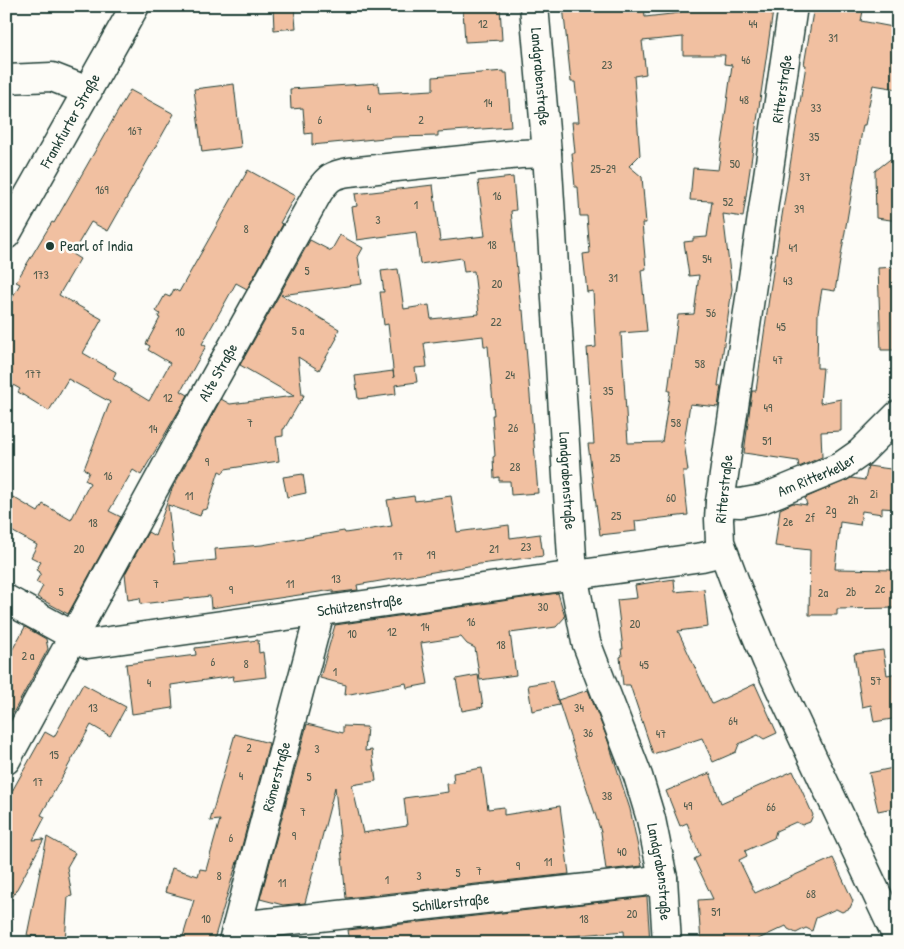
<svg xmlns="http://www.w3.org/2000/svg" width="904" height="949" font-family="'Patrick Hand',sans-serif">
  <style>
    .building { fill: #f1c0a1; stroke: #1f3d34; fill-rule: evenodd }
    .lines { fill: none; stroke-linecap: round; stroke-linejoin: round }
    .minor-casing { stroke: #1f3d34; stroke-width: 31 }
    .major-casing { stroke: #1f3d34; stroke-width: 31 }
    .minor { stroke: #fdfcf7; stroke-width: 28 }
    .major { stroke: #fdfcf7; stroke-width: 28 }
    .poi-dot { fill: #1f3d34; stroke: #fdfcf7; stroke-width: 2 }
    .labels { text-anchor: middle; stroke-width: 5; stroke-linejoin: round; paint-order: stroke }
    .number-label { font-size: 12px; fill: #545e4f }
    .street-label { font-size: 15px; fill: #1f3d34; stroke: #fdfcf7 }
    .poi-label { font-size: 15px; fill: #1f3d34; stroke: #fdfcf7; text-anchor: start }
  </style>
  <rect width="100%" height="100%" fill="#fdfcf7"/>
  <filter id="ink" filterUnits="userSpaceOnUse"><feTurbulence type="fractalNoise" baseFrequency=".02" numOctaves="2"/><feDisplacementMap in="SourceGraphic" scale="10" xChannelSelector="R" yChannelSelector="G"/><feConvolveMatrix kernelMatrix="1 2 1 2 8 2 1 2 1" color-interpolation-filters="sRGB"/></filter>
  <g filter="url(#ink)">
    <g class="building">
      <path d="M273,6H294L296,28L274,30Z"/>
      <path d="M465,6H500L502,40L465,42L463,10H465Z"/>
      <path d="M563,6H644L645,17L680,13V6H736L773,11L743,217L723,214L732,289L718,386H721L718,407L690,404L684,442L688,471H683L688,515L635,521L636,531L600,535L588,444H594L587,348L596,347L593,291L587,292L583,254L590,253L587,216H580L578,187H575L572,153H575L572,122H579L575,82H571ZM683,37V55H725L724,64L732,65L724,124L725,125L718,170L693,168L690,200L712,201L707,237L693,238V241L684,242L689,276L699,275L694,314L678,315L668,391H670L662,442L628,443L621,333L647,331L641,270L646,269L642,223H646L642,177L629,166L640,155L634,76L646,74L642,41Z"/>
      <path d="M814,6H834L863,11L861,21L898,28V89L873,85L865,125H863L835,291L822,289L818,313L817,368H823L820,403L841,399V431L821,432L822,457L799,467L798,461L744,453L752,391H756L770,291L806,65H804Z"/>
      <path d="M504,71V73H507L511,127L438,132V136L395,137L312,145V133L305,134L303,108L291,109L290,89L378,83L379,93L433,90V77Z"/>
      <path d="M234,84L241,147L202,152L194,89Z"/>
      <path d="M130,90L174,114L108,231L91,222L72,254L80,259L59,295L102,319L83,353L116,372L113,379L149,401L170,363L148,350L150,346L146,344L160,318L158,317L160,314L156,311L165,295L170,297L174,289L179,292L248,170L295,196L280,223L283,224L247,289L236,283L202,344L206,346L181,391L188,395L141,475L133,470L109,511L121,517L68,614L37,597L43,586L36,582L41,573L36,570L41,562L31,557L37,545L6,528V493L38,512L43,504L71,520L90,483L85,480L89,472L84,469L110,402L68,379L49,411L18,392L20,389L6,381V308L20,284L16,282L52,222L54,223Z"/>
      <path d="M898,153V221L876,218L875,171Z"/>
      <path d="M513,177L516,210L511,211L521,310H523L538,493L511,495L510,481H499V477L494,478L493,457L495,456L492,415H494L488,346H484L483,336L424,343L427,367L415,368L417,382L395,385L396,394L358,399L355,376L393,371L394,378L388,324L384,325L380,292H384L381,271L398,269L404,309L429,305L431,319L479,314L474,271L464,272L462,258L420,264L416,232L357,240L352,207L357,206L355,194L433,185L440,241L485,236L478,181Z"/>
      <path d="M340,235L363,248L358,257L362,284L281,295L339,329L337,333L338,334L336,338H337L319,370L298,357L302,395H304L302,401L301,400L284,429H283V436L276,437L279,461L225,469L223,473L219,471L207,509L202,510L200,516L168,505L175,564L216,560L215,549L262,545L344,531L345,533L392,526L387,500L414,496L415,501L451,496L457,532L509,525L510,538L540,534L543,556L480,564L357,585L358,590L333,593V590L211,608L210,596L141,604L140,598L128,600L125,574L148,532L155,536L172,489L221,399L230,404L294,396L240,365L310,240L331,251Z"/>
      <path d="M898,267V350H881L878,268Z"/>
      <path d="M868,466L898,470V509L882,508V514L862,511L860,525L840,522L835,569L898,570V608L837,609V615H809L810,550L775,546L780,509L793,503L807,505L805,498L851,478L865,480Z"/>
      <path d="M303,474L306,493L287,497L283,477Z"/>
      <path d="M674,579L675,592L704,589L708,627L678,631L712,704L755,684L777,733L764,739L758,735L739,744L736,752L713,762L702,738L653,754L630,685H623L620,657L622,656L621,649H623L617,600L637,598L635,585Z"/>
      <path d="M558,593L565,617L556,627L510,633L516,675L480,680L475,648L467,644L461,637L421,643L428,684L407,688L406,683L345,695L346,685L320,678L335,625Z"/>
      <path d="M25,627L46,639L48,649L6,726V661Z"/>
      <path d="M258,640L259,653L263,652L266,677L233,681L234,676L171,685L173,708L132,714L126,664L196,655L195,648Z"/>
      <path d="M883,650L887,675L898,673V718L874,722L871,705L862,707L854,654Z"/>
      <path d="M478,675L483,707L462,711L456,679Z"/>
      <path d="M552,681L559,705L532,711L528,685Z"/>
      <path d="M83,684L126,707L110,736L91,725L41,815L45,817L33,840L44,839L6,909V802L45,732L54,737Z"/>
      <path d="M588,690L607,738L630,809L642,866L606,870L601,832L558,700Z"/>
      <path d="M307,724L343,733V726L367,727L365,751L372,750L376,781L352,785L363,833L407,826L404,798L448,792L447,784L454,783L453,773L482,768L488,809L504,807V815L560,806L569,874L346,898L335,787L305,903L283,905L260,899Z"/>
      <path d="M235,734L269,743L237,865V862L213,943H181L194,900L165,892L172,868L198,876L200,869L206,870L220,820L210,821Z"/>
      <path d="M898,767V807L878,811L869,773Z"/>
      <path d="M793,771L813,815L810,822L802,825L796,822L776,831L774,838L745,851L747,856L739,860L755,893L833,858L853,901L850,908L842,912L836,909L816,918L812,931L806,928L796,933L788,929L786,926L750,943H701L698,900L713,899L694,859L700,856L687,823L680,826L666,791L710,773L721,803Z"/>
      <path d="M47,837L75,853L67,867L72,896L68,897L65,942L27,935Z"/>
      <path d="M647,897L650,943H625L624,931L551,938L552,943H350L348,930Z"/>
    </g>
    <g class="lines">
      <g class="minor-casing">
        <g id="minor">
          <path id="s1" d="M534,6L547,153L573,574L586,642L638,776L651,819L663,878L667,943"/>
          <path d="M793,6L720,502L719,519L720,542L739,593L767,661L898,939"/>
          <path d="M6,79L52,77L88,91"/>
          <path id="s2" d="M720,502L740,503L762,499L840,467L860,453L898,415"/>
          <path id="s3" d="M6,599L88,644L702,557L723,552"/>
          <path id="s4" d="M6,760L180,441L319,191C329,177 332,175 349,172L520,154L547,153"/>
          <path id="s5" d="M237,926L642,882L663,878"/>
          <path id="s6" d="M233,941L320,612"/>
        </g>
      </g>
      <g class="major-casing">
        <g id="major">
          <path id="s7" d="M6,235L135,6"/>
        </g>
      </g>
      <use href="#minor" class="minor"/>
      <use href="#major" class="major"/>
    </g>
  </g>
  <circle class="poi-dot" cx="50" cy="246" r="5"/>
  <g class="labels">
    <g class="number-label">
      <text x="483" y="28">12</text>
      <text x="753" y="28">44</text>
      <text x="833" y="42">31</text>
      <text x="746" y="64">46</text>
      <text x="607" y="69">23</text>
      <text x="744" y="104">48</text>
      <text x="488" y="107">14</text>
      <text x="816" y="112">33</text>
      <text x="369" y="113">4</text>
      <text x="320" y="124">6</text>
      <text x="421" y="124">2</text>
      <text x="135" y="135">167</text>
      <text x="814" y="141">35</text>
      <text x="735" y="168">50</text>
      <text x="603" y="173">25-29</text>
      <text x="805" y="181">37</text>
      <text x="102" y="194">169</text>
      <text x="497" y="200">16</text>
      <text x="728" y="206">52</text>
      <text x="416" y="209">1</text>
      <text x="799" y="213">39</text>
      <text x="378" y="224">3</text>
      <text x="246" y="233">8</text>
      <text x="492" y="249">18</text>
      <text x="793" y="252">41</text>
      <text x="707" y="263">54</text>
      <text x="307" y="275">5</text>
      <text x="41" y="279">173</text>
      <text x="613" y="282">31</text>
      <text x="788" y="285">43</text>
      <text x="497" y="288">20</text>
      <text x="711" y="317">56</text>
      <text x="496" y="326">22</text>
      <text x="781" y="331">45</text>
      <text x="298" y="335">5 a</text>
      <text x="180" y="336">10</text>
      <text x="778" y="364">47</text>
      <text x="700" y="368">58</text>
      <text x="33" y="378">177</text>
      <text x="510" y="379">24</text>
      <text x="608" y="395">35</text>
      <text x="168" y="402">12</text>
      <text x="768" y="412">49</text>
      <text x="250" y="427">7</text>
      <text x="676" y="427">58</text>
      <text x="513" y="432">26</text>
      <text x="153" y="433">14</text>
      <text x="767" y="445">51</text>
      <text x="615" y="462">25</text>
      <text x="207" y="466">9</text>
      <text x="515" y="471">28</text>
      <text x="108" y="480">16</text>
      <text x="874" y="498">2i</text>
      <text x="189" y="500">11</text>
      <text x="671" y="502">60</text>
      <text x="853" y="504">2h</text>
      <text x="831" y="514">2g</text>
      <text x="616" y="520">25</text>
      <text x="810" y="522">2f</text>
      <text x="788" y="526">2e</text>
      <text x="93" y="527">18</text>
      <text x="526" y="551">23</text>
      <text x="79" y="553">20</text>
      <text x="494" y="553">21</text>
      <text x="431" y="559">19</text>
      <text x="398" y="560">17</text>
      <text x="336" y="583">13</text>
      <text x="156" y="588">7</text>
      <text x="290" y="588">11</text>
      <text x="880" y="593">2c</text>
      <text x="231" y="594">9</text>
      <text x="61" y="596">5</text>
      <text x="851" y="596">2b</text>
      <text x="823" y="597">2a</text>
      <text x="543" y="611">30</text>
      <text x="471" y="626">16</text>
      <text x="635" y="628">20</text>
      <text x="425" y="631">14</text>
      <text x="392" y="636">12</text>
      <text x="352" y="638">10</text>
      <text x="501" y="649">18</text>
      <text x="28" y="660">2 a</text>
      <text x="213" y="666">6</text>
      <text x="246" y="668">8</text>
      <text x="644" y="669">45</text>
      <text x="335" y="676">1</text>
      <text x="876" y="685">57</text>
      <text x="149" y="687">4</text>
      <text x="93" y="712">13</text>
      <text x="579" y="712">34</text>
      <text x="733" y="725">64</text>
      <text x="588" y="737">36</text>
      <text x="661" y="738">47</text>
      <text x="249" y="752">2</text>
      <text x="317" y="753">3</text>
      <text x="54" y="759">15</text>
      <text x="241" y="780">4</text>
      <text x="309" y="781">5</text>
      <text x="38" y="786">17</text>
      <text x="607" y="800">38</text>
      <text x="688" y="810">49</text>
      <text x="771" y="811">66</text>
      <text x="303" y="816">7</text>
      <text x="294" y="840">9</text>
      <text x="231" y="842">6</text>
      <text x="622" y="856">40</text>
      <text x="548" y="866">11</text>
      <text x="518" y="870">9</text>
      <text x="479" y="875">7</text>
      <text x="458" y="877">5</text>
      <text x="219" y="880">8</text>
      <text x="419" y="880">3</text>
      <text x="387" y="884">1</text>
      <text x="282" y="887">11</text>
      <text x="811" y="898">68</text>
      <text x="716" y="916">51</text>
      <text x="632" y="918">20</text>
      <text x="206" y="923">10</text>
      <text x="584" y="923">18</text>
    </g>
    <g class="street-label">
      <text dy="5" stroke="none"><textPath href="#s1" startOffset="71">Landgrabenstraße</textPath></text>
      <text transform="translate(782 89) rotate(-82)" y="5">Ritterstraße</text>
      <text dy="5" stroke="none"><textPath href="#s7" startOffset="131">Frankfurter Straße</textPath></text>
      <text dy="5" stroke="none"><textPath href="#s4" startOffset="442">Alte Straße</textPath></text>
      <text dy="5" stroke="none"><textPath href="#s2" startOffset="102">Am Ritterkeller</textPath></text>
      <text dy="5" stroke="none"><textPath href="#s1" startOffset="476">Landgrabenstraße</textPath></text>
      <text transform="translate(724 489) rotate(-84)" y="5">Ritterstraße</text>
      <text dy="5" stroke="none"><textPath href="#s3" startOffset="368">Schützenstraße</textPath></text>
      <text dy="5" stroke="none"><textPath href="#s6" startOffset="170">Römerstraße</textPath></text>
      <text dy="5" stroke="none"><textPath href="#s1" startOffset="881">Landgrabenstraße</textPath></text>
      <text dy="5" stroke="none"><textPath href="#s5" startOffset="215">Schillerstraße</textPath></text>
    </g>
    <g class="poi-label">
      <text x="60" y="251">Pearl of India</text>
    </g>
  </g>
  <rect width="904" height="949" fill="none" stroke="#fdfcf7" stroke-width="25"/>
  <rect x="12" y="12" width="879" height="924" fill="none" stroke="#1f3d34" stroke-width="2" filter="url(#ink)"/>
</svg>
